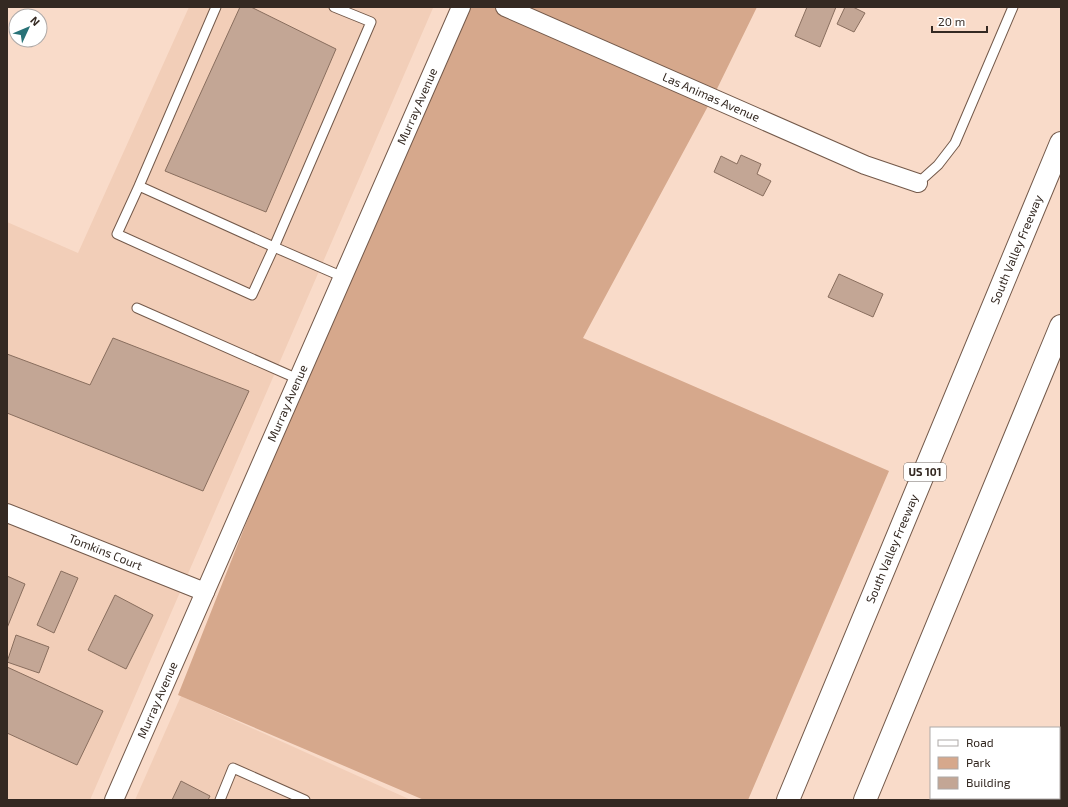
<svg xmlns="http://www.w3.org/2000/svg" width="1068" height="807" font-family="'Exo 2',sans-serif">
  <style>
    .built { fill: #f2ceb8 }
    .green { fill: #d6a88c }
    .building { fill: #c3a695; stroke: #896e5e }
    .lines { fill: none; stroke-linecap: round; stroke-linejoin: round }
    .lane-casing { stroke: #73594a; stroke-width: 11 }
    .street-casing { stroke: #73594a; stroke-width: 20 }
    .highway-casing { stroke: #73594a; stroke-width: 24 }
    .lane { stroke: #fff; stroke-width: 9 }
    .street { stroke: #fff; stroke-width: 18 }
    .highway { stroke: #fff; stroke-width: 22 }
    .labels { text-anchor: middle; stroke-width: 3; stroke-linejoin: round; paint-order: stroke }
    .shield { fill: #fff; stroke: #716964; stroke-width: 1 }
    .shield-label { font-size: 11px; font-weight: bold; fill: #342922 }
    .street-label { font-size: 12px; fill: #342922; stroke: #fff }
  </style>
  <rect width="100%" height="100%" fill="#f9dbc9"/>
  <g class="built">
    <path d="M189,7L433,8L90,800H7V222L78,253Z"/>
    <path d="M181,696L411,800H135Z"/>
  </g>
  <path class="green" d="M469,7H757L714,95L583,338L889,471L748,800H424L178,695L349,264Z"/>
  <g class="building">
    <path d="M240,7H251L336,49L266,212L165,171Z"/>
    <path d="M807,7H836L820,47L795,36Z"/>
    <path d="M845,7H853L865,13L854,32L837,24Z"/>
    <path d="M741,155L761,164L757,174L771,181L763,196L714,172L721,156L737,164Z"/>
    <path d="M839,274L883,294L873,317L828,297Z"/>
    <path d="M113,338L249,391L203,491L7,413V354L90,385Z"/>
    <path d="M61,571L78,578L54,633L37,625Z"/>
    <path d="M7,576L25,584L7,628Z"/>
    <path d="M115,595L153,615L126,669L88,650Z"/>
    <path d="M16,635L49,647L39,673L7,662Z"/>
    <path d="M7,667L103,711L77,765L7,733Z"/>
    <path d="M181,781L210,796L208,800H172Z"/>
  </g>
  <g class="lines">
    <g class="lane-casing">
      <g id="lane">
        <path d="M334,7L371,22L274,247L343,277"/>
        <path d="M918,183L938,165L955,143L1013,7"/>
        <path d="M139,186L117,234L252,295L274,247L139,186L216,7"/>
        <path d="M137,308L298,379"/>
        <path d="M220,800L233,768L305,800"/>
      </g>
    </g>
    <g class="street-casing">
      <g id="street">
        <path id="s1" d="M505,7L865,165L918,183"/>
        <path id="s2" d="M7,513L205,592"/>
        <path id="s3" d="M114,800L461,7"/>
      </g>
    </g>
    <g class="highway-casing">
      <g id="highway">
        <path id="s4" d="M788,800L1061,143"/>
        <path d="M865,800L1061,326"/>
      </g>
    </g>
    <use href="#lane" class="lane"/>
    <use href="#street" class="street"/>
    <use href="#highway" class="highway"/>
  </g>
  <g class="labels">
    <rect class="shield" x="904" y="463" width="42" height="18" rx="3"/>
    <g class="shield-label">
      <text x="925" y="476">US 101</text>
    </g>
    <g class="street-label">
      <text dy="4" stroke="none"><textPath href="#s1" startOffset="225">Las Animas Avenue</textPath></text>
      <text dy="4" stroke="none"><textPath href="#s3" startOffset="757">Murray Avenue</textPath></text>
      <text dy="4" stroke="none"><textPath href="#s4" startOffset="596">South Valley Freeway</textPath></text>
      <text dy="4" stroke="none"><textPath href="#s3" startOffset="433">Murray Avenue</textPath></text>
      <text dy="4" stroke="none"><textPath href="#s4" startOffset="272">South Valley Freeway</textPath></text>
      <text dy="4" stroke="none"><textPath href="#s2" startOffset="106">Tomkins Court</textPath></text>
      <text dy="4" stroke="none"><textPath href="#s3" startOffset="109">Murray Avenue</textPath></text>
    </g>
  </g>
  <rect width="1068" height="807" fill="none" stroke="#342922" stroke-width="16"/>
  <rect x="930" y="727" width="130" height="72" fill="#ffffff" stroke="#aea9a7"/>
  <rect x="938" y="740" width="20" height="6" fill="#ffffff" stroke="#aea9a7"/>
  <text x="966" y="747" font-size="12" fill="#342922">Road</text>
  <rect x="938" y="757" width="20" height="12" fill="#d6a88c" stroke="#aea9a7"/>
  <text x="966" y="767" font-size="12" fill="#342922">Park</text>
  <rect x="938" y="777" width="20" height="12" fill="#c3a695" stroke="#aea9a7"/>
  <text x="966" y="787" font-size="12" fill="#342922">Building</text>
  <g transform="translate(28 28) rotate(46)"><circle r="19" fill="#ffffff" stroke="#aea9a7"/>
  <path d="M0-3L7 15L0 10L-7 15Z" fill="#287277"/>
  <text y="-6" font-size="11" font-weight="bold" text-anchor="middle" fill="#342922">N</text>
  </g>
  <path d="M932 26v6h55v-6" fill="none" stroke="#342922" stroke-width="2"/>
  <text x="938" y="26" font-size="12" fill="#342922" stroke="#ffffff" stroke-width="3" paint-order="stroke">20 m</text>
</svg>
